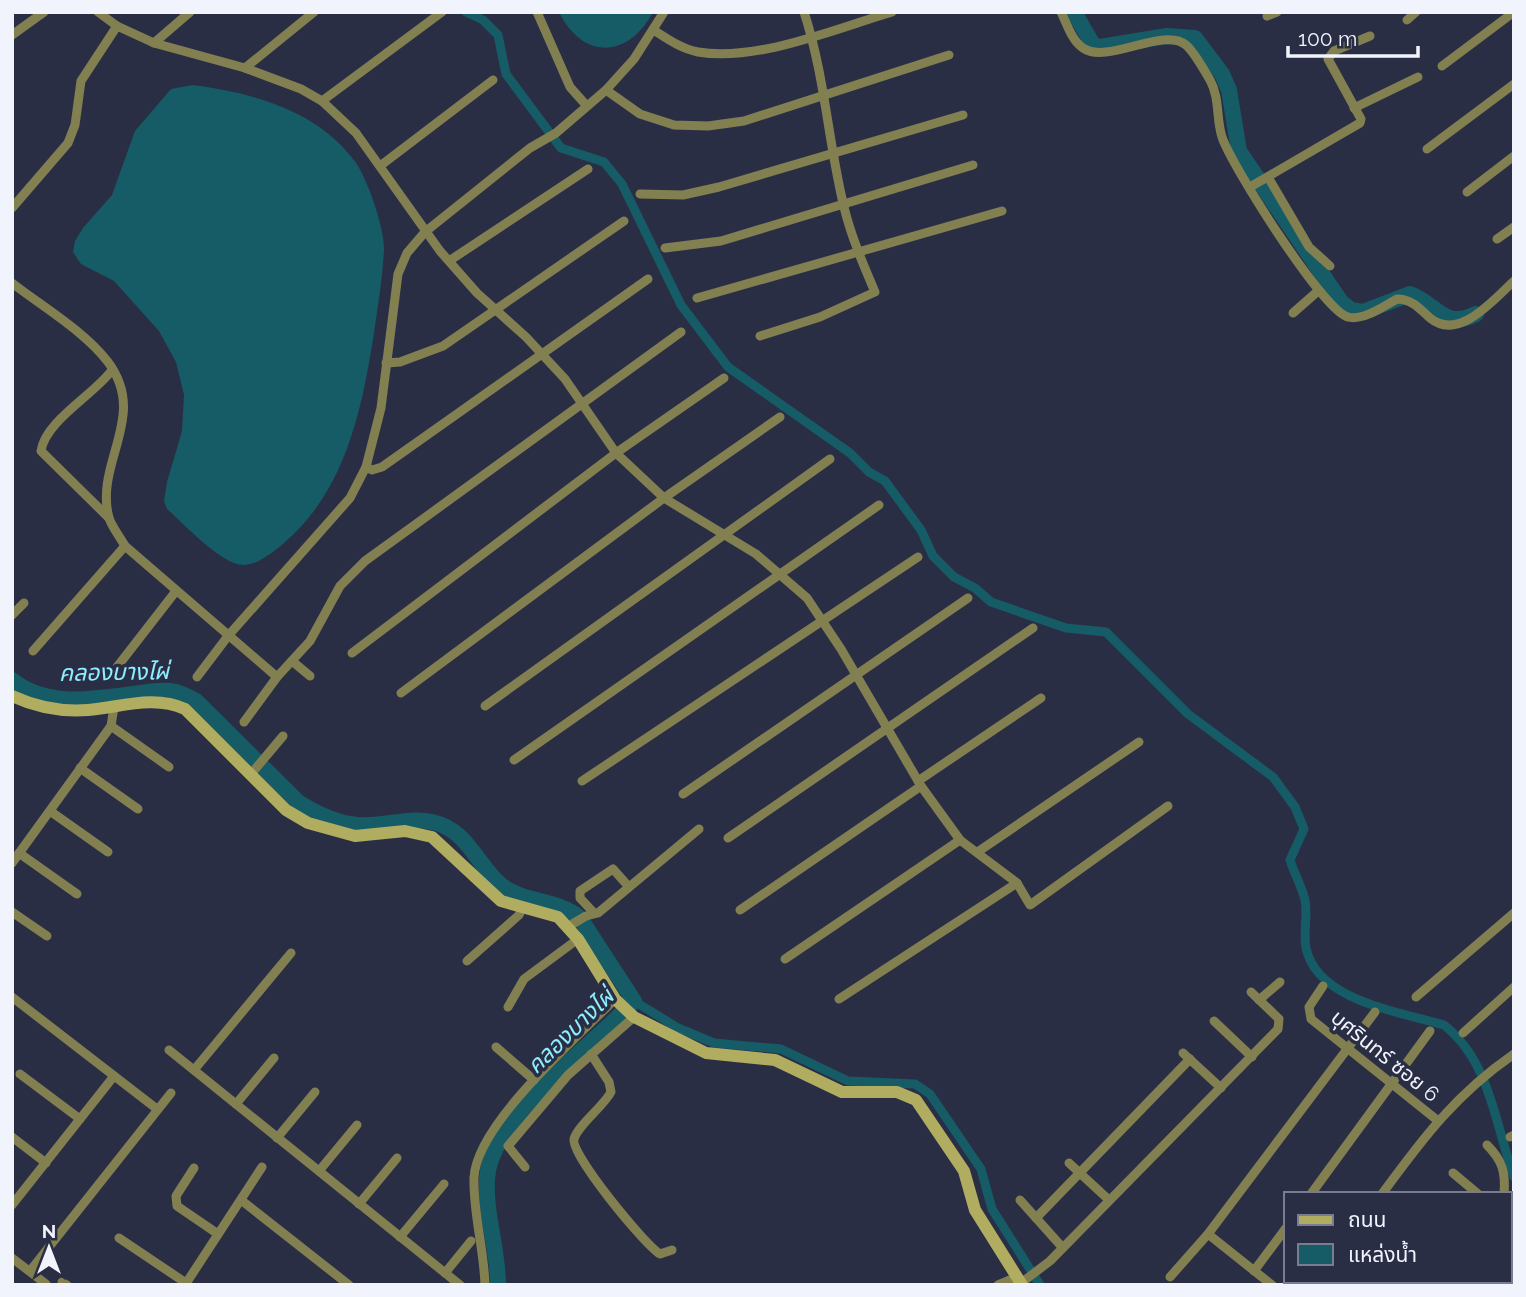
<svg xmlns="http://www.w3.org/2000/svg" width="1526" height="1297" font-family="Raleway,'Noto Sans Thai',sans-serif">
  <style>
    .water { fill: #155c66 }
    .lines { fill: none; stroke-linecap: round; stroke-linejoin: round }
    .canal { stroke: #155c66; stroke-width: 9 }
    .river { stroke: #155c66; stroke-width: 16 }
    .street { stroke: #828051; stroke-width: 9 }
    .secondary { stroke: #b1ad60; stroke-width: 12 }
    .labels { text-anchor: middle; stroke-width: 7; stroke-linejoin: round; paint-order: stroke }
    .street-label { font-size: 21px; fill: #f2f4fd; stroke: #2a2e45 }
    .water-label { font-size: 23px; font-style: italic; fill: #8feefe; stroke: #2a2e45 }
  </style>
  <rect width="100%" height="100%" fill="#2a2e45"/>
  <g class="water">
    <path d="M559,12H653C629,58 583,61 559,12Z"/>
    <path d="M193,85C254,93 319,111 356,163C368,180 384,228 384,248C383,276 378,305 374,333C362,409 346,490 284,543C273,552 258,565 243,565C222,565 184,524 167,509L164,501L167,482L182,431L184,395L176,362L159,331L114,281L81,264L73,252L75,241L83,228L112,195L135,131L171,89Z"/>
  </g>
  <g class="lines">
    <g class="canal">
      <path d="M466,12L483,20L498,35L506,74L561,148L604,162L622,184L681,305L728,367L850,453L869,472L885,481L921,530L933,556L954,577L975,588L991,602L1066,628L1106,632L1188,714L1273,777L1295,807L1304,829L1290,860C1294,873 1302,887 1305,900C1308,916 1303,932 1306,948C1317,1001 1401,1012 1444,1025C1490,1061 1495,1124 1514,1177"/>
      <path d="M634,1001L678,1028L714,1043L781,1049L848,1081L915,1084L930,1094L981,1169L992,1209L1040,1285"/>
    </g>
    <g class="river">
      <path d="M1074,12L1093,45L1100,47L1167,36L1195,38L1222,74L1229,90L1239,151L1341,302L1351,310L1363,312L1410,294C1437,304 1443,330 1476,314"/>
      <path d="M12,680C46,708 94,699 133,694C147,692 162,689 176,692C183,694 190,698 196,701L298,802C316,813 335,823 357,825C382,827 407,817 432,822C469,830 476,865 502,886C525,903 556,899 580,918L634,1001C594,1045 490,1117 487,1179C485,1215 498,1249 498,1285"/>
    </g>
    <g class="street">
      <path d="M98,12L117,26L154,43L245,68L301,89L322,101L356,133L440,251L477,293L526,337L565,379L616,453L664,498L756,554L807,598L841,649L921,786L960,840L1017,883L1030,905L1168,806"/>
      <path d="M537,12L570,87L586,105"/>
      <path d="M1061,12C1067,24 1072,41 1083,48C1107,65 1164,26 1186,45C1195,53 1204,70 1210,80C1220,98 1216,119 1222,137C1231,165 1324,312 1348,317C1363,321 1384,306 1397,299C1412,299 1420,309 1430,318C1459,342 1494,299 1514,281"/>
      <path d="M1267,16L1277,12"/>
      <path d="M1407,20L1416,12"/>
      <path d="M655,31C669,40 682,49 698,52C757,62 835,29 892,12"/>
      <path d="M12,35L44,12"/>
      <path d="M154,43L190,12"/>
      <path d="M1442,66L1514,12"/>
      <path d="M245,68L314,12"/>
      <path d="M606,90L640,114L674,125L708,126L744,121L949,55"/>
      <path d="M322,101L442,12"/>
      <path d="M1354,108L1418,77"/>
      <path d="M1427,149L1514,84"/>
      <path d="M380,166L493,80"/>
      <path d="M1268,177L1309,247L1330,266"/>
      <path d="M1250,187L1360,123L1361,119L1328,59L1334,51L1370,36"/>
      <path d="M1467,192L1514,156"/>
      <path d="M640,194L683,195L719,187L963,115"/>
      <path d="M12,208L68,143L75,125L81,81L117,26"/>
      <path d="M1497,239L1514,227"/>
      <path d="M665,248L721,241L973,165"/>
      <path d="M449,261L588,169"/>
      <path d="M12,283C43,307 84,331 108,362C149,417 94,462 109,518C112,527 120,537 125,546L277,677"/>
      <path d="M697,298L1002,211"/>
      <path d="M1293,313L1318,291"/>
      <path d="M760,336L820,317L875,292C863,264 851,236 844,207C828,142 825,76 804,12"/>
      <path d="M386,363L400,362L443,346L624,221"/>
      <path d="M366,467L372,470L382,467L648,279"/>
      <path d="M109,518L41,451C45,421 95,394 112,370"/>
      <path d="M12,615L24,603"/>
      <path d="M33,651L125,546"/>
      <path d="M352,653L616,453L724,378"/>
      <path d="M292,661L310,676"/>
      <path d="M110,676L176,591"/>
      <path d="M197,677L228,636L350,498L366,467L381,408L398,274L407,253L425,232L530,148L556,133L606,90L634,59L664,12"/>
      <path d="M401,693L664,498L780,417"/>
      <path d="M485,706L830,459"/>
      <path d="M244,722L277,677L310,641L340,586L365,561L681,332"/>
      <path d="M111,726L169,767"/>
      <path d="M514,760L879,505"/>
      <path d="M80,768L138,809"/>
      <path d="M251,774L283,736"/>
      <path d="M582,781L918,557"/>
      <path d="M918,781L1041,698"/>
      <path d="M683,794L968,598"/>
      <path d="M50,811L108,852"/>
      <path d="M728,838L1033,628"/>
      <path d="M979,851L1139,742"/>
      <path d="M19,853L77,894"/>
      <path d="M12,863L111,726L114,707"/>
      <path d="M740,910L921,786"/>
      <path d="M12,912L47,936"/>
      <path d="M594,913L580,898V891L613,869L629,887"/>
      <path d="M569,926L586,916L598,913L699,829"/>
      <path d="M785,959L960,840"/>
      <path d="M467,961L519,915L522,908"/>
      <path d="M1323,986L1309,1007L1311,1019L1437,1120"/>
      <path d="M12,997L157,1109"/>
      <path d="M1416,997L1514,913"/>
      <path d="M839,999L1017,883"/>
      <path d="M1259,1000L1280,982"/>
      <path d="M508,1007L524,979L578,939"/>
      <path d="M1214,1021L1252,1057"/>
      <path d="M1463,1033L1514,987"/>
      <path d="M496,1047L534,1080"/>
      <path d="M169,1050L460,1285"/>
      <path d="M1183,1053L1221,1088"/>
      <path d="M591,1054L609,1082L611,1092C603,1107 578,1125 574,1139C570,1154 644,1244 660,1254L672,1250"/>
      <path d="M194,1070L291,953"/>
      <path d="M20,1074L80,1119"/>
      <path d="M236,1104L274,1058"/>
      <path d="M12,1137L46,1163"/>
      <path d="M1510,1137L1514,1135"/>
      <path d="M277,1138L315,1092"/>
      <path d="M1487,1145C1502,1160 1506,1172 1504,1194"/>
      <path d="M1069,1163L1109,1200"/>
      <path d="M525,1167L508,1146L568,1075L634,1017"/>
      <path d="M194,1168L176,1196L177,1206L218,1234"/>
      <path d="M319,1171L357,1125"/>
      <path d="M1453,1173L1478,1194"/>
      <path d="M1311,1194L1430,1031"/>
      <path d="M1382,1194C1423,1138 1456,1094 1514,1054"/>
      <path d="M241,1200L349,1285"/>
      <path d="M1020,1200L1062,1247"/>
      <path d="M359,1204L397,1158"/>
      <path d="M12,1205L114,1076"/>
      <path d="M1036,1218L1190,1059"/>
      <path d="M1208,1234L1272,1285"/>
      <path d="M400,1237L444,1184"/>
      <path d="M119,1238L186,1283"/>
      <path d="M12,1258L46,1284"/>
      <path d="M30,1271L171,1093"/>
      <path d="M1254,1271L1286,1228"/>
      <path d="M445,1273L471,1241"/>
      <path d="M1170,1277L1208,1234L1375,1012"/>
      <path d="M1375,1281L1379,1285"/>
      <path d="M1442,1281L1446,1285"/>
      <path d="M1504,1281L1505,1285"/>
      <path d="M62,1282L67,1285"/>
      <path d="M1021,1283L1050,1261L1278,1029L1279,1019L1251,992"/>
      <path d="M185,1285L262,1167"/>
      <path d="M485,1285C484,1249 473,1213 474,1178C476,1124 577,1038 615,999"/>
      <path d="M998,1285L1017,1277"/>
      <path d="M1315,1285L1318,1281"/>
    </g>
    <path class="secondary" d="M12,696C36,707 62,712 88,710C121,707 154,695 185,709L286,810L308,823L355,836L405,831L432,837L501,901L558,917L578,939L615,999L634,1017L706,1053L775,1060L842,1092H897L916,1100L964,1171L975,1210L1022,1285"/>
  </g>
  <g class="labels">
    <g class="street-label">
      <text transform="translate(1385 1056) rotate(39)" y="7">บุศรินทร์ ซอย 6</text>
    </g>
    <g class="water-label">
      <text transform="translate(114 672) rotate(-1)" y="8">คลองบางไผ่</text>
      <text transform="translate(570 1031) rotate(-44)" y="8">คลองบางไผ่</text>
    </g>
  </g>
  <rect width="1526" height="1297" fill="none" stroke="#f2f4fd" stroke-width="28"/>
  <rect x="1284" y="1192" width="228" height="91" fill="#2a2e45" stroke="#7a7d8f" stroke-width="2"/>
  <rect x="1298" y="1215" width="35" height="10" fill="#b1ad60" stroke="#7a7d8f" stroke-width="2"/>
  <text x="1348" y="1227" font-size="21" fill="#f2f4fd">ถนน</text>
  <rect x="1298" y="1244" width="35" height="21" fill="#155c66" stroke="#7a7d8f" stroke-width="2"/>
  <text x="1348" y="1262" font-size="21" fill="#f2f4fd">แหล่งน้ำ</text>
  <g transform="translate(49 1248)" stroke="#2a2e45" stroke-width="5" paint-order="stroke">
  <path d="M0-5L12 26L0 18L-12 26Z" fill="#f2f4fd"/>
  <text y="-10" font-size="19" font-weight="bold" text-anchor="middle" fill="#f2f4fd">N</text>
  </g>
  <path d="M1288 46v10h130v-10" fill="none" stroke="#f2f4fd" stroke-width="3.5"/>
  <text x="1298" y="46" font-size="21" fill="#f2f4fd" stroke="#2a2e45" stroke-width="5" paint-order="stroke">100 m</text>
</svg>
